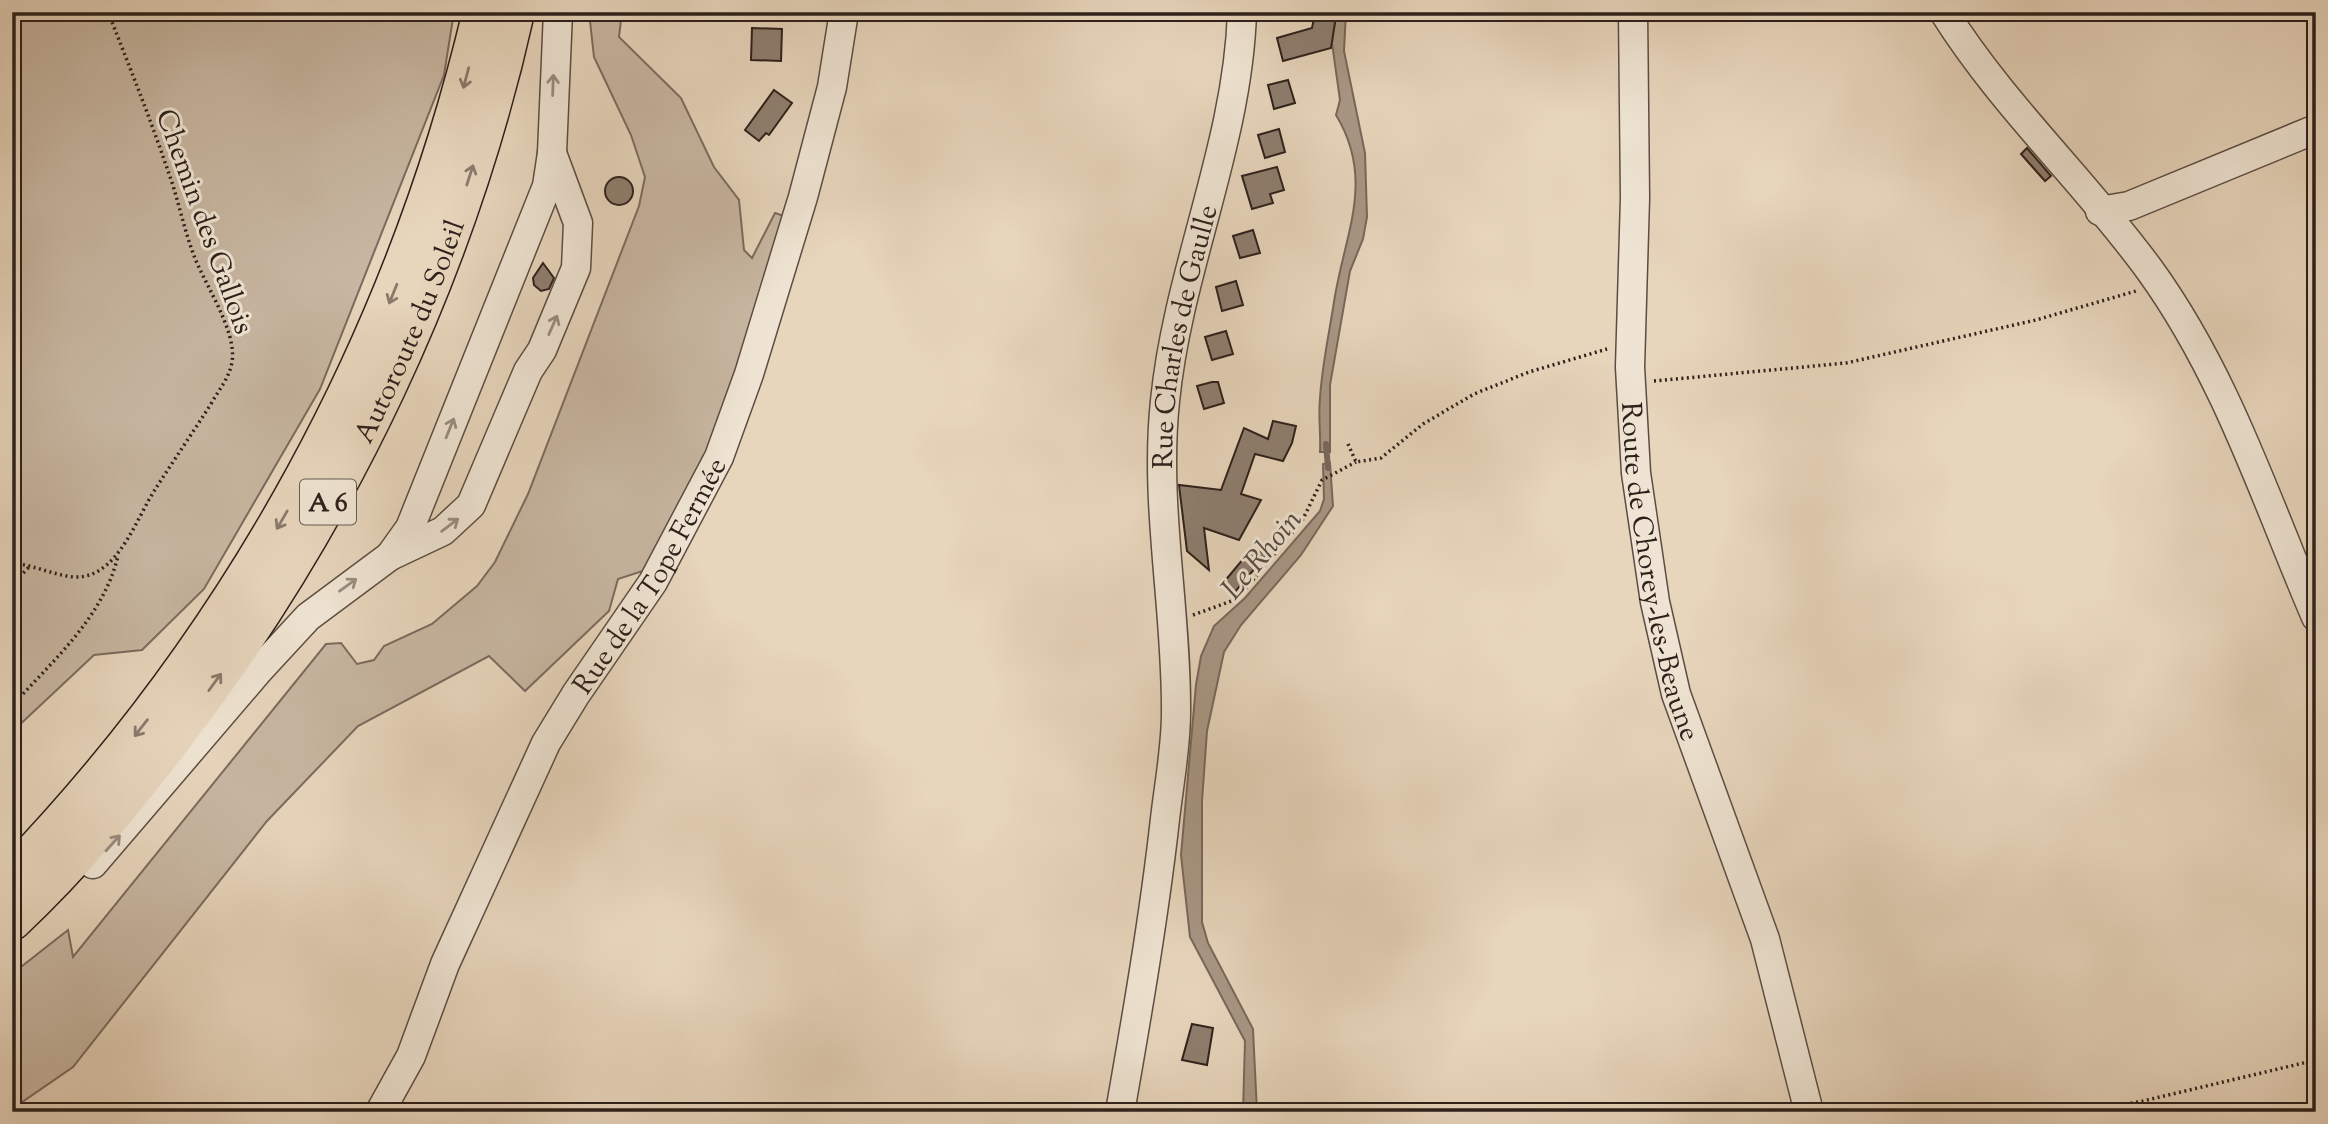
<svg xmlns="http://www.w3.org/2000/svg" width="2328" height="1124" font-family="'Sorts Mill Goudy',serif">
  <style>
    .green { fill: #c7b6a1; stroke: #7a6b5e; stroke-width: 2 }
    .water { fill: #a89785; stroke: #77675b; stroke-width: 2 }
    .lines { fill: none; stroke-linecap: round; stroke-linejoin: round }
    .stream { stroke: #77675b; stroke-width: 6 }
    .building { fill: #8e7e6f; stroke: #2d201b; stroke-width: 2 }
    .minor-casing { stroke: #5c4d43; stroke-width: 31 }
    .highway-casing { stroke: #2d201b; stroke-width: 41 }
    .path { stroke: #2d201b; stroke-width: 3.5; stroke-dasharray: 2 3.5; stroke-linecap: butt }
    .minor { stroke: #efe4d3; stroke-width: 28 }
    .highway { stroke: #e7d5bc; stroke-width: 38 }
    .oneway { stroke: #8a7a6c }
    .oneway2 { stroke: #988c80 }
    .labels { text-anchor: middle; stroke-width: 6; stroke-linejoin: round; paint-order: stroke }
    .shield { fill: #efe4d3; stroke: #675b52; stroke-width: 2 }
    .shield-label { font-size: 26px; font-weight: bold; fill: #2d201b }
    .street-label { font-size: 28px; fill: #2d201b; stroke: #efe4d3 }
    .water-label { font-size: 30px; font-style: italic; fill: #584a40; stroke: #efe4d3 }
  </style>
  <rect width="100%" height="100%" fill="#e7d5bc"/>
  <filter id="stains"><feTurbulence type="fractalNoise" baseFrequency=".00286" numOctaves="4"/><feColorMatrix values="0 0 0 0 .2 0 0 0 0 .09 0 0 0 0 .02 0 0 0 .5 -.17"/></filter>
  <radialGradient id="worn" r=".72"><stop offset=".6" stop-color="#630" stop-opacity="0"/><stop offset="1" stop-color="#630" stop-opacity=".3"/></radialGradient>
  <g class="green">
    <path d="M12,12H454L444,75L320,389L204,589L142,650L94,655L12,732Z"/>
    <path d="M589,12H622L619,37L681,98L714,167L739,200L744,250L752,258L775,213L793,219L720,448L646,570L618,579L609,611L525,691L489,656L358,726L267,821L73,1067L12,1109V974L68,930L73,957L326,644L341,643L357,664L374,660L384,646L432,624L477,586L495,562L528,494L639,206L645,177L631,135L594,57Z"/>
  </g>
  <g class="water">
    <path d="M1336,12H1346L1344,51L1365,153L1367,217L1363,239L1350,271L1330,385V452H1320C1321,434 1318,416 1320,398C1322,366 1329,334 1334,302C1344,235 1376,181 1336,115L1340,100L1332,43Z"/>
    <path d="M1330,463L1333,506L1301,555L1241,625L1224,652L1207,731L1202,801V922L1208,943L1253,1029L1257,1112H1243L1245,1041L1190,937L1181,855L1196,685L1201,656L1214,626L1245,598L1320,511L1324,499L1323,464Z"/>
  </g>
  <g class="lines">
    <path class="stream" d="M1326,444L1328,468"/>
  </g>
  <g class="building">
    <path d="M1315,13L1336,16L1331,48L1283,61L1277,38L1312,28Z"/>
    <path d="M752,28L782,29L781,61L751,60Z"/>
    <path d="M1288,80L1295,103L1274,109L1268,85Z"/>
    <path d="M774,90L792,103L769,135L766,133L759,141L745,130Z"/>
    <path d="M1279,129L1285,152L1265,158L1258,135Z"/>
    <path d="M2027,148L2051,176L2045,181L2021,154Z"/>
    <path d="M1277,167L1284,190L1270,194L1273,203L1252,209L1242,176Z"/>
    <circle cx="619" cy="191" r="14"/>
    <path d="M1253,230L1260,253L1240,258L1233,236Z"/>
    <path d="M543,263L554,278L549,289L541,291L534,285L533,278Z"/>
    <path d="M1236,281L1243,305L1222,311L1216,287Z"/>
    <path d="M1226,331L1233,354L1212,360L1205,337Z"/>
    <path d="M1212,382H1218L1224,403L1204,409L1197,386Z"/>
    <path d="M1273,421L1296,426L1292,443L1283,461L1255,454L1241,494L1261,500L1239,540L1204,528L1209,570L1187,551L1179,485L1221,490L1244,428L1268,439Z"/>
    <path d="M1253,547L1266,555L1235,592L1224,582Z"/>
    <path d="M1192,1024L1213,1028L1207,1065L1182,1060Z"/>
  </g>
  <g class="lines">
    <g class="minor-casing">
      <g id="minor">
        <path id="s1" d="M1633,12L1635,198L1630,367L1636,473L1655,602L1676,694L1765,939L1809,1112"/>
        <path d="M1944,12C2003,106 2084,180 2149,269C2226,375 2265,498 2316,617"/>
        <path d="M2100,211L2129,206L2316,129"/>
        <path d="M390,556L410,528L547,186L552,153L558,12"/>
        <path d="M93,864L259,670L308,617L390,556L443,531L471,505L528,371L542,350L576,268L578,223L552,153"/>
        <path id="s2" d="M380,1112L411,1056L445,964L546,743L576,694L653,582L719,457L749,374L803,197L832,87L844,12"/>
        <path id="s3" d="M1120,1112C1137,1015 1154,917 1165,819C1169,784 1176,748 1176,713C1177,609 1154,505 1165,401C1178,269 1238,145 1242,12"/>
      </g>
    </g>
    <g class="highway-casing">
      <g id="highway">
        <path d="M12,875C244,634 405,338 482,12"/>
        <path id="s4" d="M12,921C74,863 128,797 179,730C340,518 457,273 515,12"/>
      </g>
    </g>
    <g class="path">
      <path d="M1654,381L1846,363L2036,320L2136,291"/>
      <path d="M1348,444L1356,462L1381,458L1423,424L1474,394L1529,372L1607,349"/>
      <path d="M12,563C34,565 53,575 74,577C118,579 136,518 156,488C174,460 193,432 211,404C219,389 229,379 232,362C237,330 204,284 193,253C183,226 178,198 168,171C150,118 129,65 108,12"/>
      <path d="M12,585L30,566"/>
      <path d="M1193,615L1237,599L1302,521L1322,480L1356,462"/>
      <path d="M12,706C53,660 103,618 118,556"/>
      <path d="M2082,1112L2143,1101L2316,1060"/>
    </g>
    <use href="#minor" class="minor"/>
    <use href="#highway" class="highway"/>
  </g>
  <defs><path id="oneway-shaft" d="M-6 0H5M1.5-3L5.5 0L1.5 3" fill="none" stroke-width="1.6" stroke-linecap="round" stroke-linejoin="round" transform="scale(1.75)"/></defs>
  <g class="oneway">
    <use href="#oneway-shaft" transform="translate(466 78) rotate(105)"/>
    <use href="#oneway-shaft" transform="translate(470 175) rotate(-72)"/>
    <use href="#oneway-shaft" transform="translate(393 294) rotate(112)"/>
    <use href="#oneway-shaft" transform="translate(282 520) rotate(120)"/>
    <use href="#oneway-shaft" transform="translate(215 682) rotate(-54)"/>
    <use href="#oneway-shaft" transform="translate(141 728) rotate(128)"/>
  </g>
  <g class="oneway2">
    <use href="#oneway-shaft" transform="translate(553 85) rotate(-88)"/>
    <use href="#oneway-shaft" transform="translate(553 325) rotate(-66)"/>
    <use href="#oneway-shaft" transform="translate(450 428) rotate(-68)"/>
    <use href="#oneway-shaft" transform="translate(450 525) rotate(-37)"/>
    <use href="#oneway-shaft" transform="translate(348 585) rotate(-36)"/>
    <use href="#oneway-shaft" transform="translate(113 843) rotate(-48)"/>
  </g>
  <g class="labels">
    <rect class="shield" x="300" y="479.5" width="56" height="45" rx="5"/>
    <g class="shield-label">
      <text x="328" y="511">A 6</text>
    </g>
    <g class="street-label">
      <text transform="translate(206 221) rotate(70)" y="10">Chemin des Gallois</text>
      <text dy="10" stroke="none"><textPath href="#s4" startOffset="716">Autoroute du Soleil</textPath></text>
      <text dy="10" stroke="none"><textPath href="#s3" startOffset="782">Rue Charles de Gaulle</textPath></text>
      <text dy="10" stroke="none"><textPath href="#s1" startOffset="562">Route de Chorey-les-Beaune</textPath></text>
      <text dy="10" stroke="none"><textPath href="#s2" startOffset="602">Rue de la Tope Fermée</textPath></text>
    </g>
    <g class="water-label">
      <text transform="translate(1261 554) rotate(-50)" y="10">Le Rhoin</text>
    </g>
  </g>
  <rect width="2328" height="1124" fill="none" stroke="#e7d5bc" stroke-width="42"/>
  <rect x="14" y="14" width="2300" height="1096" fill="none" stroke="#2d201b" stroke-width="3.5"/>
  <rect x="21" y="21" width="2286" height="1082" fill="none" stroke="#2d201b" stroke-width="2"/>
  <rect width="100%" height="100%" filter="url(#stains)"/>
  <rect width="100%" height="100%" fill="url(#worn)"/>
</svg>
